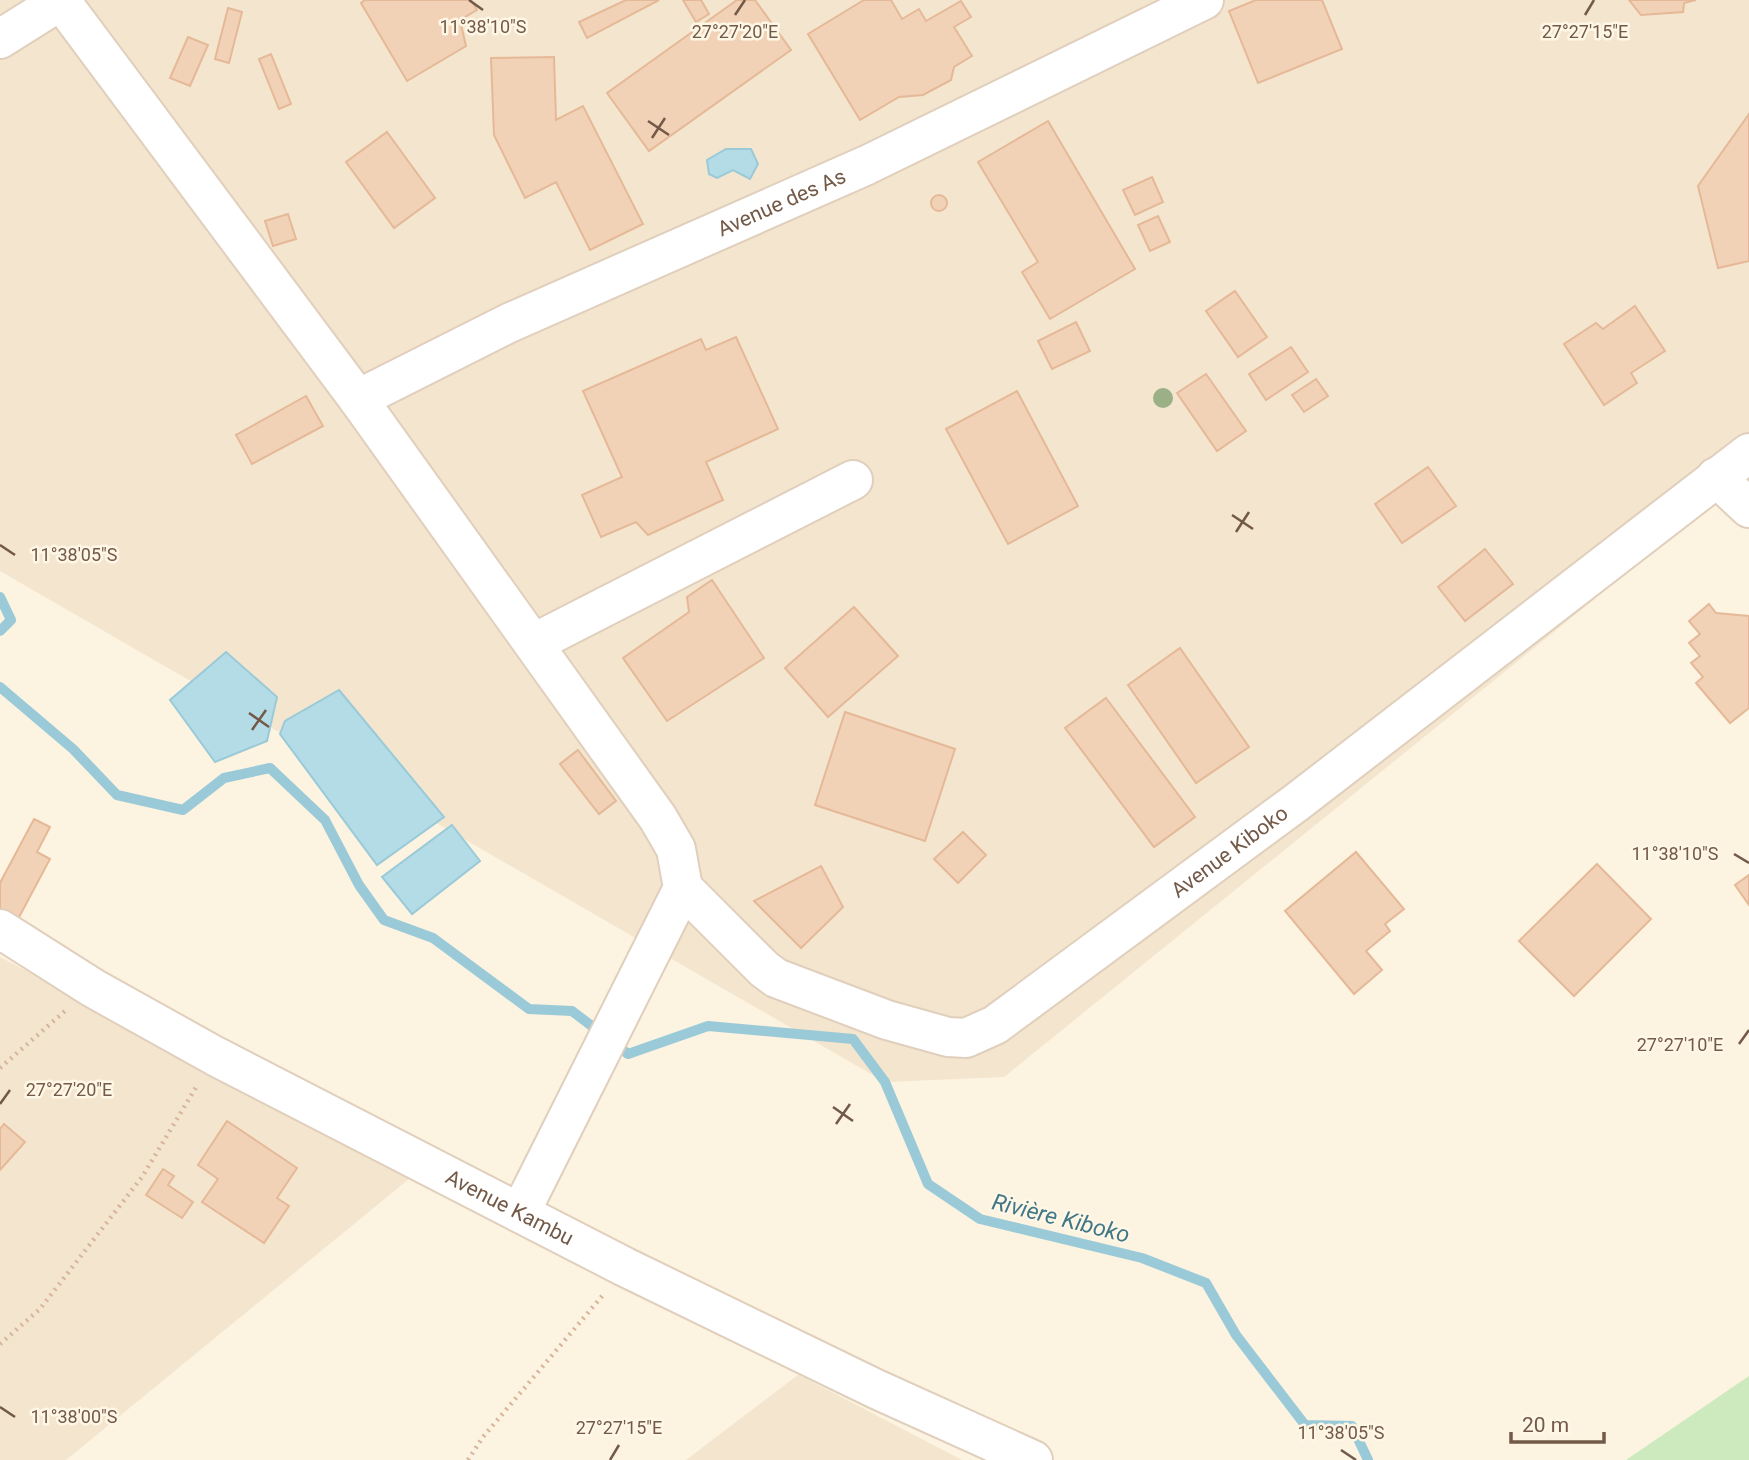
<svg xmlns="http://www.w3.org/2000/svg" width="1749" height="1460" font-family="Roboto,sans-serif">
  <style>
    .residential { fill: #f4e5ce }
    .green { fill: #cdeabe }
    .water { fill: #b4dce6; stroke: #9acad8; stroke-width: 2 }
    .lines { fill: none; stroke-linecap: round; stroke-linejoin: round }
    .stream { stroke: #9acad8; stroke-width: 10 }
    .building { fill: #f2d2b7; stroke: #e5b997; stroke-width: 2 }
    .minor-casing { stroke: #e0cfbc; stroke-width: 42 }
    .path { stroke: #d6b59b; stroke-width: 4.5; stroke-dasharray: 2 5; stroke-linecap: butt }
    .minor { stroke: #fff; stroke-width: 38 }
    .tree { fill: #9bb087 }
    .ticks { fill: none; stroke: #735947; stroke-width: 2.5 }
    .labels { text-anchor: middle; stroke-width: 5; stroke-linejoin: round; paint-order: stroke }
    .street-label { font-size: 21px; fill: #735947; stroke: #fff7e6 }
    .water-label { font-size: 23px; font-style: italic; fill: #417787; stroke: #fff7e6 }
    .ticks-label { font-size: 18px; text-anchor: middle; fill: #735947; stroke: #fff7e6; stroke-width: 5; stroke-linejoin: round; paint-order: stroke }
  </style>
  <rect width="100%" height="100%" fill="#fcf3e0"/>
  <g class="residential">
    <path d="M0,0H1749V474L1004,1077L885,1082L0,571Z"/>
    <path d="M0,957L415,1174L66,1460H0Z"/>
    <path d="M798,1375H799L962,1460H686Z"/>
  </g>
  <path class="green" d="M1749,1376V1460H1626Z"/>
  <g class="water">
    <path d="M726,149H751L758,164L750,179L733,170L717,178L709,174L707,160Z"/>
    <path d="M226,652L277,697L267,741L215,762L170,700Z"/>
    <path d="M339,690L444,817L377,865L280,734L285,721Z"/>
    <path d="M452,825L480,861L412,914L382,877Z"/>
  </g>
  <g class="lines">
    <g class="stream">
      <path d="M0,597L11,620L0,631"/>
      <path d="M0,687L73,749L117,795L183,810L224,778L270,768L325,820L359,885L384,920L433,938L529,1009L572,1011L601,1033"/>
      <path d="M613,1042L628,1054L708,1026L853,1039L885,1082L928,1184L980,1219L1142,1258L1206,1283L1236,1335L1305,1425L1352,1426L1368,1460"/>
    </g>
  </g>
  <g class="building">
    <path d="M365,0H471L477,10L460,20L466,46L407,81L361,3Z"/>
    <path d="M626,0H659L587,38L579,22Z"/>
    <path d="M683,0H701L709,14L696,22Z"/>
    <path d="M737,0H755L791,50L649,151L607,93Z"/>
    <path d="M864,0H891L902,19L919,9L926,21L961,1L971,17L954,27L972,56L954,67L951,80L923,95L899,97L860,120L808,34Z"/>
    <path d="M1256,0H1322L1342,49L1258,83L1229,11Z"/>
    <path d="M1629,0H1696L1684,3L1683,12L1641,15Z"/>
    <path d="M228,8L242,12L229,63L215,59Z"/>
    <path d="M188,37L208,45L190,86L170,78Z"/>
    <path d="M271,54L291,104L279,109L259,59Z"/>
    <path d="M554,57L556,120L583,106L643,224L590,250L556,182L525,198L494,135L491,58Z"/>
    <path d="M1749,114V261L1718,268L1698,186Z"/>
    <path d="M1048,121L1135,269L1050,319L1022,272L1038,262L978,162Z"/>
    <path d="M387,132L435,198L394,228L346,162Z"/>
    <path d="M1152,177L1163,202L1135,215L1123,190Z"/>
    <circle cx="939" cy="203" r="8"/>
    <path d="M288,214L296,239L273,246L265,221Z"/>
    <path d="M1158,216L1170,242L1150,251L1138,225Z"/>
    <path d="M1235,291L1267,337L1238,357L1206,311Z"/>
    <path d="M1635,306L1665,351L1631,373L1637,383L1604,405L1564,344L1596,323L1603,329Z"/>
    <path d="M1076,322L1090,351L1052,369L1038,341Z"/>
    <path d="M736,337L778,429L706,462L723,500L648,535L636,522L601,537L582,495L622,477L583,391L701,339L706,350Z"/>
    <path d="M1291,347L1308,372L1266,400L1249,374Z"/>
    <path d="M1206,374L1246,431L1217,451L1177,393Z"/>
    <path d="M1316,379L1328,396L1304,412L1292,395Z"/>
    <path d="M1017,391L1078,506L1008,544L946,429Z"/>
    <path d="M306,396L323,426L252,464L236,435Z"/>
    <path d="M1428,467L1456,506L1402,543L1375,504Z"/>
    <path d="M1485,549L1513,584L1465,621L1438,587Z"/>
    <path d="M712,580L764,658L667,721L623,658L689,612L687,597Z"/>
    <path d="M1709,604L1716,613L1749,616V708L1730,723L1696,683L1703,677L1691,663L1700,656L1689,643L1700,634L1689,621Z"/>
    <path d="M854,607L898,656L828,717L785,668Z"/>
    <path d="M1180,648L1249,747L1196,783L1128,685Z"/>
    <path d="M1106,698L1195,817L1154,847L1065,728Z"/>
    <path d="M845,712L955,749L925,841L815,805Z"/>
    <path d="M578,750L616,801L599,814L560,764Z"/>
    <path d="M34,819L50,827L37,852L50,859L16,923L0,915V883Z"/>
    <path d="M963,832L986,855L958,883L934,859Z"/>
    <path d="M1356,852L1404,909L1385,924L1390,931L1366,951L1382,970L1354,994L1285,911Z"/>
    <path d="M1597,864L1651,919L1574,996L1519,941Z"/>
    <path d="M821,866L843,907L801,948L754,901Z"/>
    <path d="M1749,875V905L1735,885Z"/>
    <path d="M227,1121L297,1168L277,1198L289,1206L264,1243L202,1202L218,1179L198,1165Z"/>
    <path d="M4,1124L25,1142L0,1170V1129Z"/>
    <path d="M163,1169L174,1176L168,1185L193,1202L182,1218L146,1195Z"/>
  </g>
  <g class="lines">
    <g class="minor-casing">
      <g id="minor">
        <path d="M61,1L358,399L658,818L676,849L683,888L520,1213"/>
        <path d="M0,39L62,0"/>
        <path id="s1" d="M358,399L509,323L867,165L1204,0"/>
        <path d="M1716,477L1749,508"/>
        <path d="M534,643L853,480"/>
        <path id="s2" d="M683,888L764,969L776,978L887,1020L948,1037L966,1038L995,1025L1297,802L1749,453"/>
        <path id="s3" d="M0,929L93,988L215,1056L625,1267L876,1389L1033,1460"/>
      </g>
    </g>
    <g class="path">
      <path d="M0,1068L65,1011"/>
      <path d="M0,1344L40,1309L142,1177L198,1084"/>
      <path d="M468,1460L483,1437L603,1295"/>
    </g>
    <use href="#minor" class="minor"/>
  </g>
  <circle class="tree" cx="1163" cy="398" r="10"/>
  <path class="ticks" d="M469,0L483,10M735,15L745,0M1585,15L1594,0M648,121L669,135M652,138L665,118M1232,515L1253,529M1236,532L1249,512M0,545L15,555M249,713L269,727M252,730L266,710M1734,854L1749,863M1739,1044L1749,1030M0,1104L10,1090M833,1107L853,1121M836,1124L850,1104M0,1407L15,1417M1341,1450L1356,1460M610,1460L619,1445"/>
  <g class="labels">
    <g class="street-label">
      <text dy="7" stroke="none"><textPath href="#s1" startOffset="467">Avenue des As</textPath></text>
      <text dy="7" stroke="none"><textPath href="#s2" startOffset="653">Avenue Kiboko</textPath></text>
      <text dy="7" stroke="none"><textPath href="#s3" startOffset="581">Avenue Kambu</textPath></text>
    </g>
    <g class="water-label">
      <text transform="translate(1061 1218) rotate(14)" y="8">Rivière Kiboko</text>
    </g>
  </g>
  <g class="ticks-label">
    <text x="483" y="33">11°38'10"S</text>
    <text x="735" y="38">27°27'20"E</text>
    <text x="1585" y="38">27°27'15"E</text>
    <text x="74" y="561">11°38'05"S</text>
    <text x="1675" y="860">11°38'10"S</text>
    <text x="1680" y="1051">27°27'10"E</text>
    <text x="69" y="1096">27°27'20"E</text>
    <text x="74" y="1423">11°38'00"S</text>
    <text x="619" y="1434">27°27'15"E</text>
    <text x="1341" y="1439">11°38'05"S</text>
  </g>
  <path d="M1511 1432v10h93v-10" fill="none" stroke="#735947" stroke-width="3.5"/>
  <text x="1522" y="1432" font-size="21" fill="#735947" stroke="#fff7e6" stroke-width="5" paint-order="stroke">20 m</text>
</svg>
